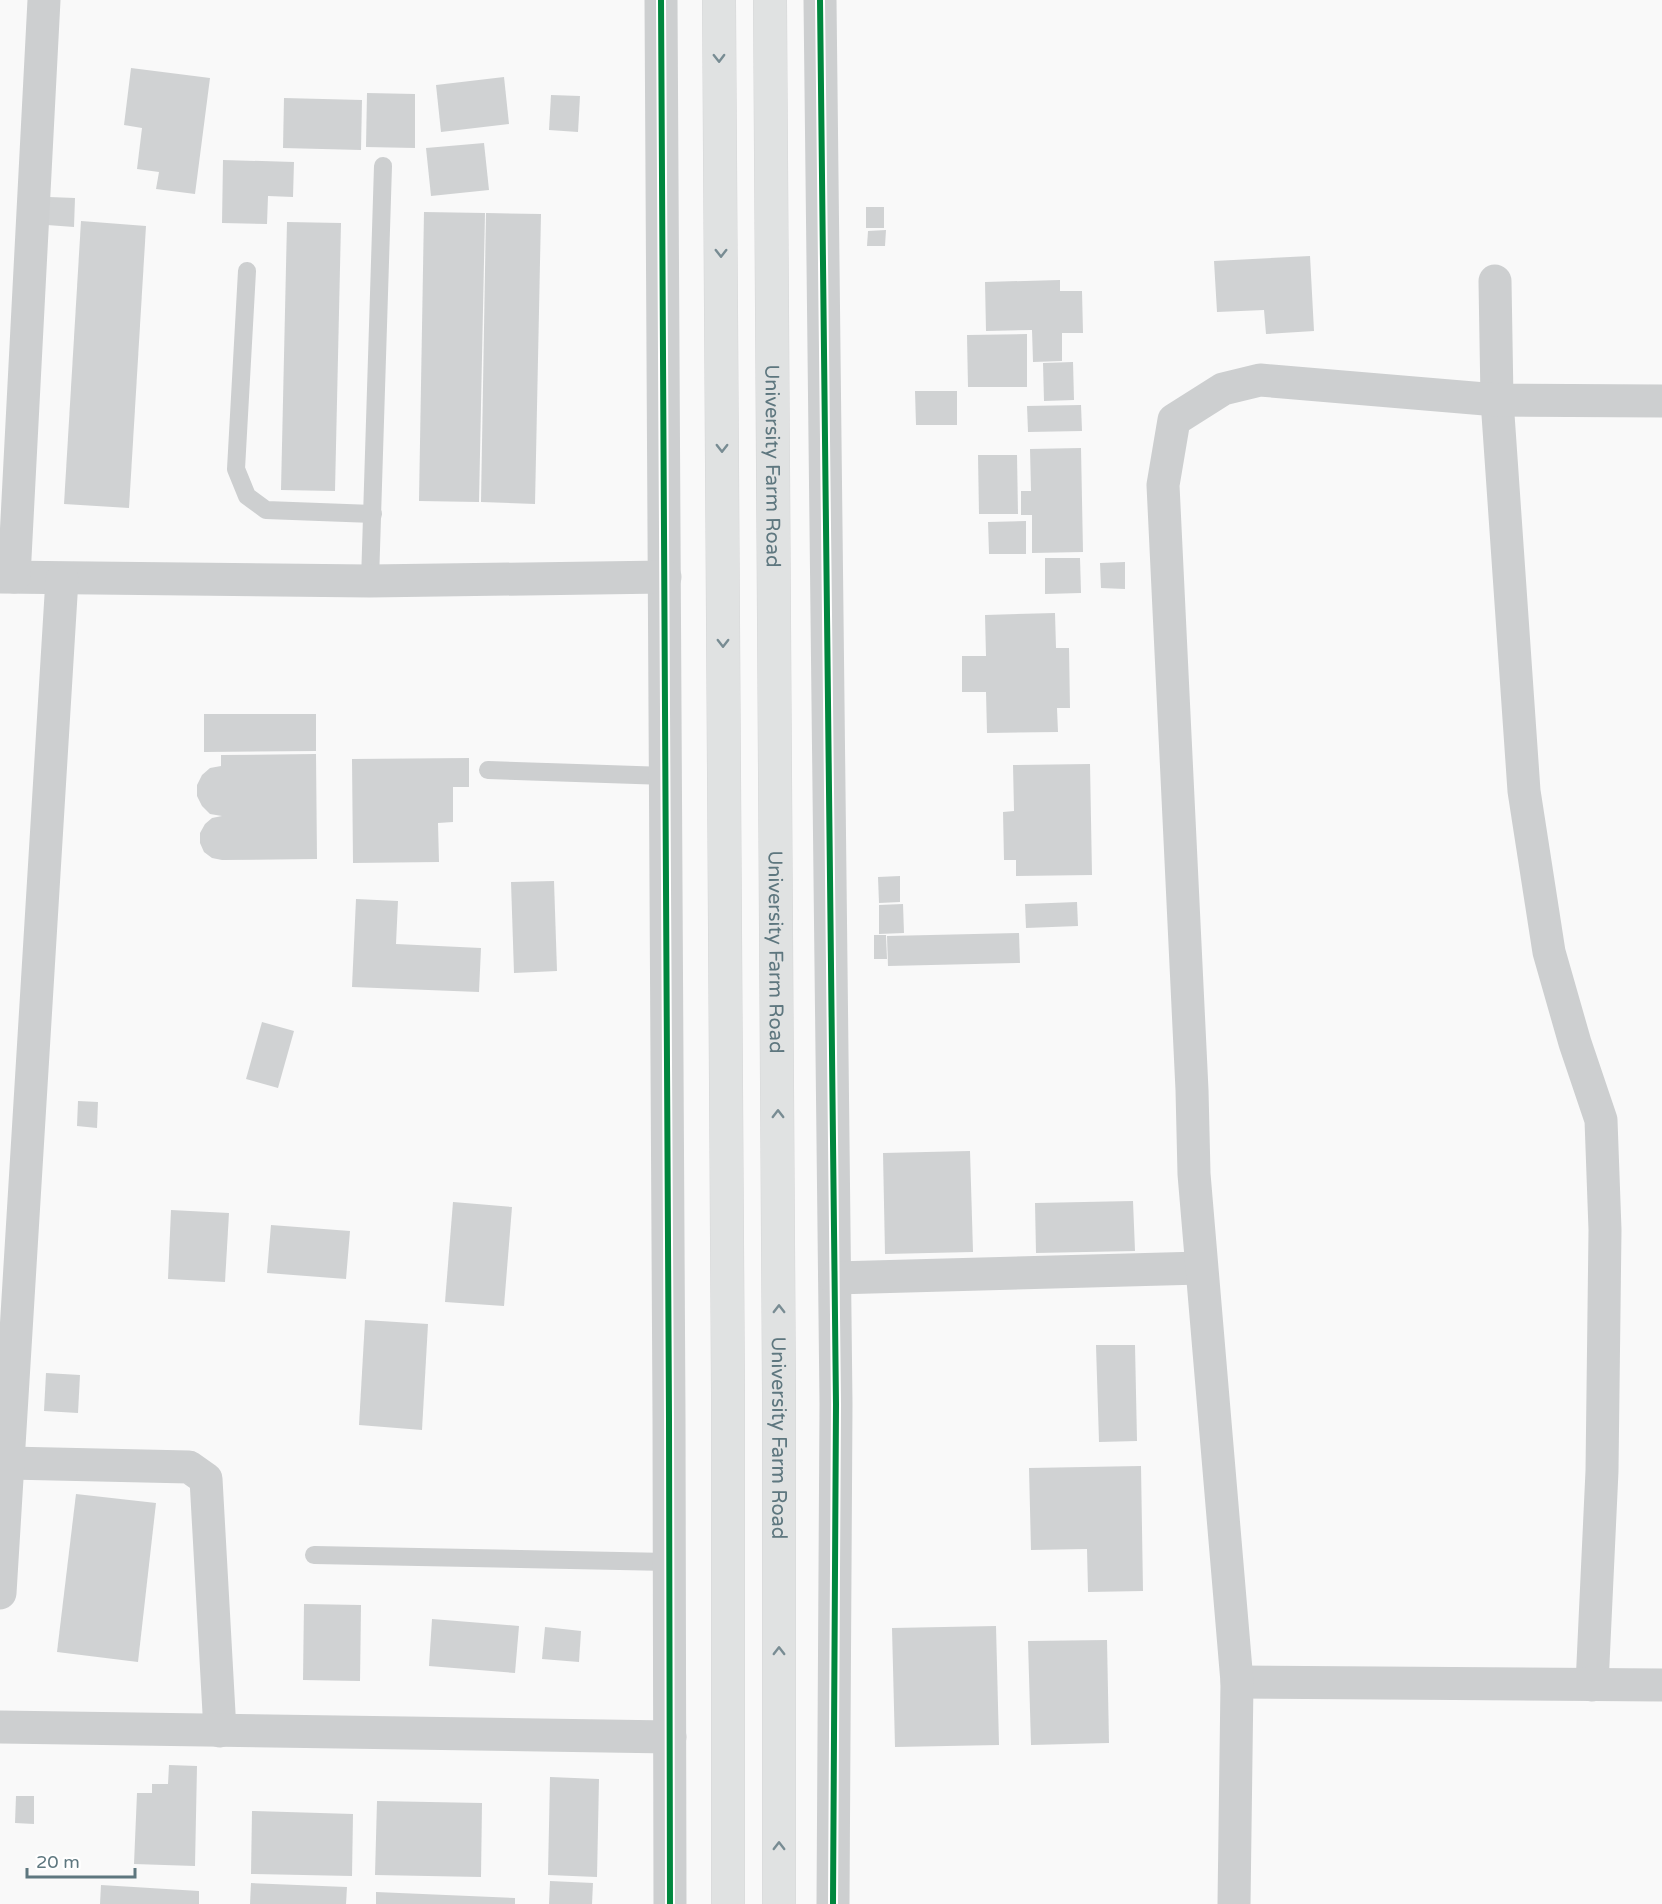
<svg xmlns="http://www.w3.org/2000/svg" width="1662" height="1904" font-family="'Varela Round',sans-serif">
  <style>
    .building { fill: #d0d2d3 }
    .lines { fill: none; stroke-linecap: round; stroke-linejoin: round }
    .secondary-casing { stroke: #d6d7d8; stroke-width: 34 }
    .lane { stroke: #cdcfd0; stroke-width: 18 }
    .street { stroke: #cdcfd0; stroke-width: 33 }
    .secondary { stroke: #e0e2e2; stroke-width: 33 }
    .cycleway-casing { stroke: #fff; stroke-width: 10 }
    .cycleway { stroke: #00873e; stroke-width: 6 }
    .oneway { stroke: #788c93 }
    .labels { text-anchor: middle; stroke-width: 6; stroke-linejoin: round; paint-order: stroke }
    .street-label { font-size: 20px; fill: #5e777f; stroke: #fff }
  </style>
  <rect width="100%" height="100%" fill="#f9f9f9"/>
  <g class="building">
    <path d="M131,68L210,78L195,194L156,189L159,172L137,169L142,128L124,125Z"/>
    <path d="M504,77L509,124L441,132L436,85Z"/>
    <path d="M367,93L415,94V148L366,147Z"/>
    <path d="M551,95L580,96L578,132L549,130Z"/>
    <path d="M284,98L362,100L361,150L283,148Z"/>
    <path d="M484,143L489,190L431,196L426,148Z"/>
    <path d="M223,160L294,162L293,197L268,196L267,224L222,223Z"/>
    <path d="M49,197L75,198L74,227L47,225Z"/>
    <rect x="866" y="207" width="18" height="21"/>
    <path d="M424,212L485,213L479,502L419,501Z"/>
    <path d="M486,213L541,214L535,504L481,502Z"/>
    <path d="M81,221L146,226L129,508L64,504Z"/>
    <path d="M287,222L341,223L335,491L281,490Z"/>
    <path d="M886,230L885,246H867L868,231Z"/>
    <path d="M1310,256L1314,331L1266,334L1264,310L1217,312L1214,261Z"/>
    <path d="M1060,280V291H1082L1083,333H1062V361L1033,362L1032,330L986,331L985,282Z"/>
    <path d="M1027,334V387H968L967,335Z"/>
    <path d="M1073,362L1074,400L1044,401L1043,363Z"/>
    <path d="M915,391H957V425H916Z"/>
    <path d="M1081,405L1082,431L1028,432L1027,406Z"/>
    <path d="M1081,448L1083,552L1032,553V515H1021V491H1031L1030,449Z"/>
    <path d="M978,455H1017L1018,514H979Z"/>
    <path d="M1026,521V554H989L988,522Z"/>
    <path d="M1045,558H1080L1081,593L1045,594Z"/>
    <path d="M1125,562V589L1101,588L1100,563Z"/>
    <path d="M1055,613L1056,648H1069L1070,708H1057L1058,732L987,733L986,692H962V656H986L985,615Z"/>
    <path d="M204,714H316V751L204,752Z"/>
    <path d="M316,754L317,859L222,860L212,858L204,852L200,843V833L205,824L212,818L222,816L210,814L202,806L197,796V785L202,775L210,768L221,766V755Z"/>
    <path d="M469,758V787H453V822L438,823L439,862L353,863L352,759Z"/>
    <path d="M1090,764L1092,875L1016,876V860H1004L1003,812L1014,811L1013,765Z"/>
    <path d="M900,876V902L879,903L878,877Z"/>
    <path d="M554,881L557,971L514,973L511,882Z"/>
    <path d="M356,899L398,901L396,944L481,948L479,992L352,987Z"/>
    <path d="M1077,902L1078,926L1026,928L1025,904Z"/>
    <path d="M903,904L904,933L879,934V905Z"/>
    <path d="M1019,933L1020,963L888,966L887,936Z"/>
    <path d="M874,935H886L887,959H874Z"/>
    <path d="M262,1022L294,1031L278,1088L246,1079Z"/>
    <path d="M78,1101L98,1102L97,1128L77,1126Z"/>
    <path d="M970,1151L973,1252L885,1254L883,1153Z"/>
    <path d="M1133,1201L1135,1251L1036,1253L1035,1203Z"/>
    <path d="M453,1202L512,1207L504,1306L445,1302Z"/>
    <path d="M171,1210L229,1213L225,1282L168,1279Z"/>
    <path d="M271,1225L350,1231L346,1279L267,1273Z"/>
    <path d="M365,1320L428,1324L422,1430L359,1425Z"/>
    <path d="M1096,1345H1135L1137,1441L1099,1442Z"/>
    <path d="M46,1373L80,1375L78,1413L44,1411Z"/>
    <path d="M1141,1466L1143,1591L1088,1592L1087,1549L1031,1550L1029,1468Z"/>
    <path d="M76,1494L156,1503L138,1662L57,1652Z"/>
    <path d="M304,1604L361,1605L360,1681L303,1680Z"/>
    <path d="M432,1619L519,1626L515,1673L429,1666Z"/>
    <path d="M996,1626L999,1745L895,1747L892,1628Z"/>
    <path d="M545,1627L581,1631L579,1662L542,1659Z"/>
    <path d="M1107,1640L1109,1743L1031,1745L1028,1641Z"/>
    <path d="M169,1765L197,1766L195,1866L134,1864L137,1793H152V1784H168Z"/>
    <path d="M550,1777L599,1779L597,1877L548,1875Z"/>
    <path d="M16,1796H34V1824L15,1823Z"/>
    <path d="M377,1801L482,1803L481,1877L375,1875Z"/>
    <path d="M252,1811L353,1814L352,1876L251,1874Z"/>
    <path d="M550,1881L593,1883L592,1904H549Z"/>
    <path d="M251,1883L347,1887L346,1904H250Z"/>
    <path d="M101,1885L199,1891V1904H100Z"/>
    <path d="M376,1892L515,1898V1904H376Z"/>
  </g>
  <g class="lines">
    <g class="secondary-casing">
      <g id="secondary">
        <path d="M719,0L728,1394V1904"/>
        <path id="s1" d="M770,0L779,1394V1904"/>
      </g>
    </g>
    <g class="lane">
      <path d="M247,271L236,469L247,496L266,510L373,514"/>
      <path d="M370,581L383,166"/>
      <path d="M488,770L666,776"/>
      <path d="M314,1555L669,1562"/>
    </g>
    <g class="street">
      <path d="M661,0L669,1418L670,1904"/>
      <path d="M820,0L836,1404L833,1904"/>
      <path d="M1495,281L1497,400L1524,791L1549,952L1575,1043L1601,1120L1605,1230L1602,1471L1592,1685"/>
      <path d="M0,577L370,581L665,577"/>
      <path d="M14,577L44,0"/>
      <path d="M835,1278L1201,1268"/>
      <path d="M9,1463L189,1467L206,1479L220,1731"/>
      <path d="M0,1593L62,579"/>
      <path d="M1237,1682L1662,1685"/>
      <path d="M0,1727L670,1737"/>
      <path d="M1234,1904L1237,1682L1194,1174L1192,1090L1163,485L1174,420L1223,389L1260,380L1497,400L1662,401"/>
    </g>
    <use href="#secondary" class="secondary"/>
    <g class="cycleway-casing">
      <g id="cycleway">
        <path d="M661,0L669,1418L670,1904"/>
        <path d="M820,0L836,1404L833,1904"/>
      </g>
    </g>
    <use href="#cycleway" class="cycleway"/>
  </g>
  <defs><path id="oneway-chevron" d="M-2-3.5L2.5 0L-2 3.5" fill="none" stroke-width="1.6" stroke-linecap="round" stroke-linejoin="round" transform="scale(1.5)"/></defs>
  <g class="oneway">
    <use href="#oneway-chevron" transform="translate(719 58) rotate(89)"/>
    <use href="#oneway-chevron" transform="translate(721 253) rotate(90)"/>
    <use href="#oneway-chevron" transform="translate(722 448) rotate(90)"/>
    <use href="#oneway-chevron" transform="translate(723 643) rotate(90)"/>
    <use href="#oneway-chevron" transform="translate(778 1114) rotate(-90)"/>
    <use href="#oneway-chevron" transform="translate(779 1309) rotate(-90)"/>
    <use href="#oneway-chevron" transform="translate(779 1651) rotate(-90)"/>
    <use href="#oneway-chevron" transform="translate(779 1846) rotate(-90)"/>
  </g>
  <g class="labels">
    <g class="street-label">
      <text dy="7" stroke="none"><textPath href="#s1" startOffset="466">University Farm Road</textPath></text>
      <text dy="7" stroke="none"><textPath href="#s1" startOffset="952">University Farm Road</textPath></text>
      <text dy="7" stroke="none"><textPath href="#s1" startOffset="1438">University Farm Road</textPath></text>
    </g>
  </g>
  <path d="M27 1868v9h108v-9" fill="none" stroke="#5e777f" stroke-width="3"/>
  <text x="36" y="1868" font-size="18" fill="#5e777f" stroke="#ffffff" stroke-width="4.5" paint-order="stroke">20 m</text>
</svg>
